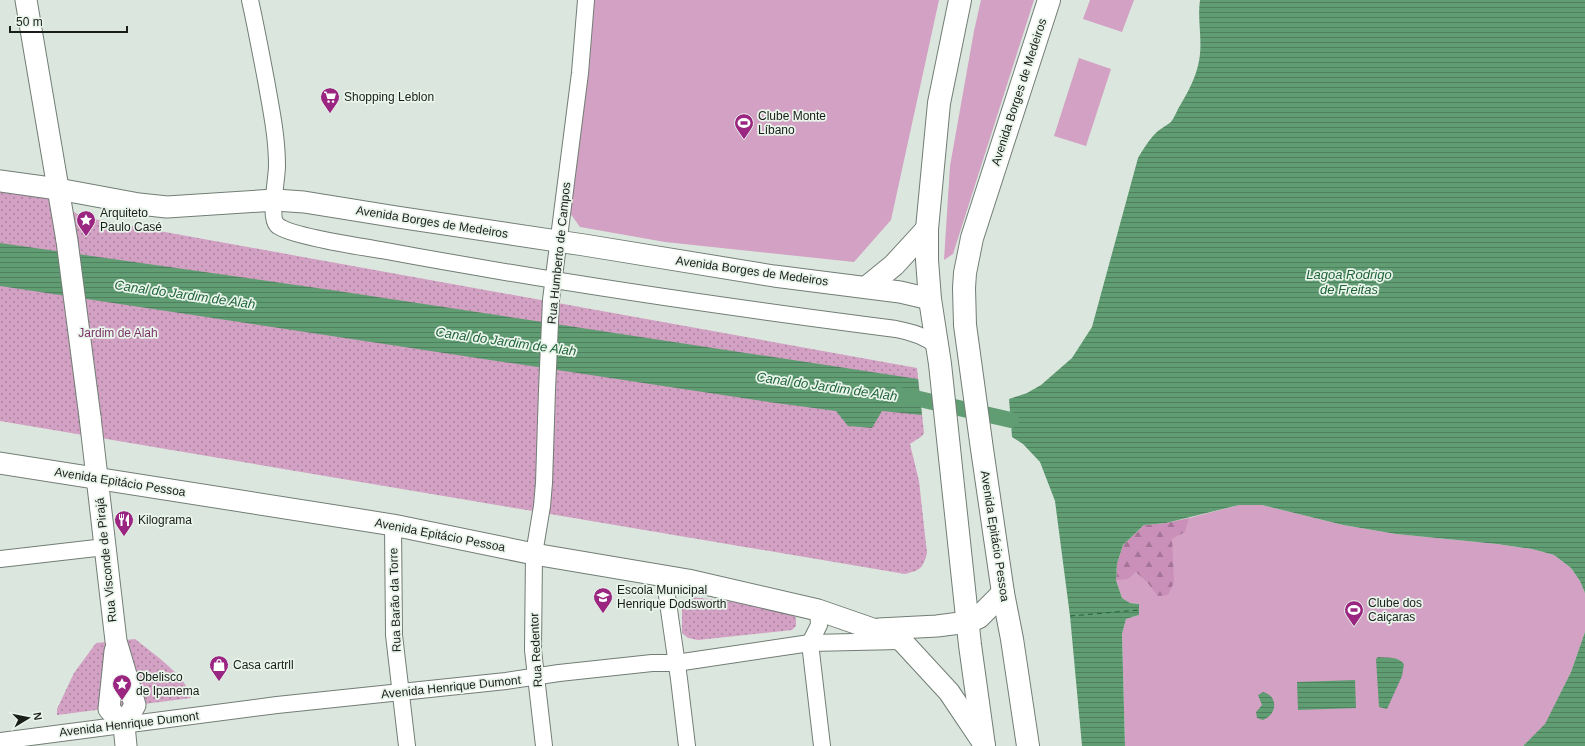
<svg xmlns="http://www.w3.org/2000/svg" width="1585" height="746" font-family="Arial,sans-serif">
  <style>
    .grass { fill: #d3a1c3 }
    .forest { fill: url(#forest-firs) }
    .park { fill: url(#park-dots) }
    .water { fill: url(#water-rules) }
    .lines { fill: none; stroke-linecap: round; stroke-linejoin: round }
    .canal { stroke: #619d73; stroke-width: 16 }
    .ferry { stroke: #206339; stroke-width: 1; stroke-dasharray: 5 4; stroke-linecap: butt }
    .minor-casing { stroke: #727d75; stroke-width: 18 }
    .major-casing { stroke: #727d75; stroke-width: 23 }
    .highway-casing { stroke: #727d75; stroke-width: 24 }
    .minor { stroke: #fff; stroke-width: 16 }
    .major { stroke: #fff; stroke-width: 21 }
    .highway { stroke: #fff; stroke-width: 22 }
    .major-bridge-casing { stroke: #727d75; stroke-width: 23; stroke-linecap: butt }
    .major-bridge { stroke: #fff; stroke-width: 21 }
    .labels { text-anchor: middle; stroke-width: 3.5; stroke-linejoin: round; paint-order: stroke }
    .street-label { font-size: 12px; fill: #1a1e1b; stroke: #e9f4eb }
    .poi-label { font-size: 12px; fill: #1a1e1b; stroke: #e9f4eb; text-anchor: start }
    .park-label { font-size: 12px; fill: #7b3469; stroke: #e9f4eb }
    .water-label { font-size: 13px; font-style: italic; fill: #206339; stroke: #e9f4eb }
  </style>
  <defs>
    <pattern id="forest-firs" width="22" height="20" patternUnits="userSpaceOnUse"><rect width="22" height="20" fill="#cb90b9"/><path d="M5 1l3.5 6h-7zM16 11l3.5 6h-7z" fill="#a47596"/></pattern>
    <pattern id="park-dots" width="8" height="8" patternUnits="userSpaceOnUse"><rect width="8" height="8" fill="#d3a1c3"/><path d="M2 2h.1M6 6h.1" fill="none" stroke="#aa839e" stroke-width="1.8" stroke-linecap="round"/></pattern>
    <pattern id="water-rules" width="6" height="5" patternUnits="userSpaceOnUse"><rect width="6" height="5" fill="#619d73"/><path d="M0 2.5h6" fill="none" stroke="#4f7f5e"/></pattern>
  </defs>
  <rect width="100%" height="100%" fill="#dbe7de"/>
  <g class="grass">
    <path d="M593,0H939L891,220L854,262L665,242L580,227L570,213L589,68Z"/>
    <path d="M981,0H1034L953,254L944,260L950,166L974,31Z"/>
    <path d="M1090,0H1134L1122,32L1083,19Z"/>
    <path d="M1079,58L1111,69L1086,146L1054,136Z"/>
    <path d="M1239,505H1262L1343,525L1396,534L1497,544L1532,549L1554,555L1571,568L1580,581L1585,593V632L1571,672L1545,725L1523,746H1125L1122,634L1126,619L1139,615V604L1130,603L1122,598L1116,580L1189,518Z"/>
  </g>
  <path class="forest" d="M1189,518L1185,532L1172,539L1174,582L1168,595L1158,596L1147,582L1136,572L1128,579L1116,580L1117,564L1123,545L1144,525L1166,523Z"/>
  <g class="park">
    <path d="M0,189L46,194L82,217L917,368L924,433L922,436L910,444L919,481L927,553C923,568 921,570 905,574L0,421Z"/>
    <path d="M693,597L771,607L788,610L796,618V626L792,630L698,640L688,638L682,633V606Z"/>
    <path d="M135,639C151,652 188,677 191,698L57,715V709L74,673L96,643Z"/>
  </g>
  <g class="water">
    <path d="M1200,0H1585V593L1580,581L1571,568L1554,555L1532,549L1497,544L1396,534L1343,525L1262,505H1239L1166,523L1144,525L1123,545L1117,564L1116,580L1122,598L1130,603L1139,604V615L1126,619L1122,634L1125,746H1082L1070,616L1055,501L1040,462L1023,444L1012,437L1009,399L1027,393L1041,385L1072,358L1092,327L1138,158C1144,148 1150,138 1158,131C1162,128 1167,125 1171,122C1174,118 1176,113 1178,109C1187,94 1196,78 1199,61C1203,40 1197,20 1200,0Z"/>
    <path d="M0,243L338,291L918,379L922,415L882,411L872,428L848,426L836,411L776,403L0,286Z"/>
    <path d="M1585,632V746H1523L1545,724L1571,672Z"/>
    <path d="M1378,657C1387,658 1398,656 1404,664L1402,676L1387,709L1379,707L1376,659Z"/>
    <path d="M1355,680L1356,708L1298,710L1297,682Z"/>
    <path d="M1263,692C1279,696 1277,715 1263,720L1257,718L1256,712L1262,705L1258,695Z"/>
  </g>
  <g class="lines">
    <path class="canal" d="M899,395L915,398L1011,420"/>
    <path class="ferry" d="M1070,616L1139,610"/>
    <g class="minor-casing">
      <g id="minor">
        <path d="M250,0C256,27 261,54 266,80C271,109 277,136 277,166C277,178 269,217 277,225C289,236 362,247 381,250C552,282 724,307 896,329C912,332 925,336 937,346"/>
        <path d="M393,525L394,635L407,746"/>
        <path d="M0,559L105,547"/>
        <path d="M664,575L679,679L687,746"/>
        <path d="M810,643L822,746"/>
        <path d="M810,643L819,625L818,610"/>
        <path d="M0,741L277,705L506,681L559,673L652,663H676L810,643L900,641"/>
        <path d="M544,746L533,650L534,554L542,506L544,483L547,390L551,300L580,73L586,0"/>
      </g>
    </g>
    <g class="major-casing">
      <g id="major">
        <path d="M26,0L67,241"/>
        <path d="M0,181L58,189L139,204L167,207L275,200L304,202L397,217L584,245L774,276L900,292L930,299"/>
        <path d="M90,417L116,641L135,705L124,725"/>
        <path d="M0,463L393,525L534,554L688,580L818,610L893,636L902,641L949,692L984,744"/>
        <path d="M879,629L937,626L968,622"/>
        <path d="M115,651L109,709L124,725L126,746"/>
      </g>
    </g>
    <g class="highway-casing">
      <g id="highway">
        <path d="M960,0L939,103L927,229V260L930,299L940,364L970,645L984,746"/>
        <path d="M867,287L894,265L927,229"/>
        <path d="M968,622L979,617L1003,593"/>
        <path d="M1028,746L1012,639L1003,593L982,449L965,325L964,288L965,273L972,238L1049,0"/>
      </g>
    </g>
    <use href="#minor" class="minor"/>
    <use href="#major" class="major"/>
    <use href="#highway" class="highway"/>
    <g class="major-bridge-casing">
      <path id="major-bridge" d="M67,241L90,417"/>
    </g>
    <use href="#major-bridge" class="major-bridge"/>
  </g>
  <defs>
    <g id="supermarket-pin" transform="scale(1)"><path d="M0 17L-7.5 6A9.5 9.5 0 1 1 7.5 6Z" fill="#9b2681" stroke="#e9f4eb"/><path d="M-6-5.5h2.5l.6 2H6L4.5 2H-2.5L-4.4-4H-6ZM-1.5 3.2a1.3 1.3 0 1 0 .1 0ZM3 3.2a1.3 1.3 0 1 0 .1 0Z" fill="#fff"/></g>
    <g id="stadium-pin" transform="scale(1)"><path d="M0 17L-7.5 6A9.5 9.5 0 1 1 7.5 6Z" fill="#9b2681" stroke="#e9f4eb"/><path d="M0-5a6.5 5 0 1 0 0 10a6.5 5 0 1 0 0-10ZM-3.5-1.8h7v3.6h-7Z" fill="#fff"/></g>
    <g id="sight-pin" transform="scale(1)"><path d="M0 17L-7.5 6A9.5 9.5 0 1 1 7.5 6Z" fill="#9b2681" stroke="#e9f4eb"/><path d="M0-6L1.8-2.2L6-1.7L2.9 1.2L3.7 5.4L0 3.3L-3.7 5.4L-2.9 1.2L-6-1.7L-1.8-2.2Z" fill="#fff"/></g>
    <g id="restaurant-pin" transform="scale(1)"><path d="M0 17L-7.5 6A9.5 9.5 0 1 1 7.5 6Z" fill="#9b2681" stroke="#e9f4eb"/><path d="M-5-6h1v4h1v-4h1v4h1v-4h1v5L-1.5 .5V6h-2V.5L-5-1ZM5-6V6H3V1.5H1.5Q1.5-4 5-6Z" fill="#fff"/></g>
    <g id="school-pin" transform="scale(1)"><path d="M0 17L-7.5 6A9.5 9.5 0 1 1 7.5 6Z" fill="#9b2681" stroke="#e9f4eb"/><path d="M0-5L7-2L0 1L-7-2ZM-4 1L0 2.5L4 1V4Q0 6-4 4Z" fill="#fff"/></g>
    <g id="shop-pin" transform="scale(1)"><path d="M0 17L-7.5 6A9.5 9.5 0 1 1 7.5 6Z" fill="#9b2681" stroke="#e9f4eb"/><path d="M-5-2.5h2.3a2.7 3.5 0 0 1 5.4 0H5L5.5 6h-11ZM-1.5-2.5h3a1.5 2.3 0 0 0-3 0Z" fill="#fff"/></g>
  </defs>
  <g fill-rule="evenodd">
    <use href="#supermarket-pin" x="330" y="97"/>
    <use href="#stadium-pin" x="744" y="123"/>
    <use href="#sight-pin" x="86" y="220"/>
    <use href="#restaurant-pin" x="124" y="520"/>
    <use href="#school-pin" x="603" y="597"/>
    <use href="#stadium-pin" x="1354" y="610"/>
    <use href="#shop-pin" x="219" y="665"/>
    <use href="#sight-pin" x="122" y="684"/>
  </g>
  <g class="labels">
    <g class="street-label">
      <text transform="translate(1019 92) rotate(-72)" y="4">Avenida Borges de Medeiros</text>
      <text transform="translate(432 222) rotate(9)" y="4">Avenida Borges de Medeiros</text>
      <text transform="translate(559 253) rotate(-84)" y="4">Rua Humberto de Campos</text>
      <text transform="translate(752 271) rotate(8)" y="4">Avenida Borges de Medeiros</text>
      <text transform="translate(120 482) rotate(9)" y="4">Avenida Epitácio Pessoa</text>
      <text transform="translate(440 535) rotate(11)" y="4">Avenida Epitácio Pessoa</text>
      <text transform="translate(995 536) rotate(81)" y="4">Avenida Epitácio Pessoa</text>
      <text transform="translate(106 560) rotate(-96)" y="4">Rua Visconde de Pirajá</text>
      <text transform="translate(395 600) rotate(-92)" y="4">Rua Barão da Torre</text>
      <text transform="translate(536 650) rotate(-93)" y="4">Rua Redentor</text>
      <text transform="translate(451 687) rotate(-6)" y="4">Avenida Henrique Dumont</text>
      <text transform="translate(129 724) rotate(-7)" y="4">Avenida Henrique Dumont</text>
    </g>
    <g class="poi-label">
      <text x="344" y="101">Shopping Leblon</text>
      <text x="758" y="120">Clube Monte<tspan x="758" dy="14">Líbano</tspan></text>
      <text x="100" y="217">Arquiteto<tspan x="100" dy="14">Paulo Casé</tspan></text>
      <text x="138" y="524">Kilograma</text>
      <text x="617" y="594">Escola Municipal<tspan x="617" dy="14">Henrique Dodsworth</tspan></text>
      <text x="1368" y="607">Clube dos<tspan x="1368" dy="14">Caiçaras</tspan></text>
      <text x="233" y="669">Casa cartrll</text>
      <text x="136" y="681">Obelisco<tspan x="136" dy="14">de Ipanema</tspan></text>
    </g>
    <g class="park-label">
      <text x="118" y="337">Jardim de Alah</text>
    </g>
    <g class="water-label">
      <text x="1349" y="279">Lagoa Rodrigo<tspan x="1349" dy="15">de Freitas</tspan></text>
      <text transform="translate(185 294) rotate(8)" y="5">Canal do Jardim de Alah</text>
      <text transform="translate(506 341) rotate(8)" y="5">Canal do Jardim de Alah</text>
      <text transform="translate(827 386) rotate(8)" y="5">Canal do Jardim de Alah</text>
    </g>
  </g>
  <g transform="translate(28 718) rotate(80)" stroke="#e9f4eb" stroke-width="3" paint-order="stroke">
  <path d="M0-3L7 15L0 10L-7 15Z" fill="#1a1e1b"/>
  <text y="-6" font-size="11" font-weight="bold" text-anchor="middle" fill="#1a1e1b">N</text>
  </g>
  <path d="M10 26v6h117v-6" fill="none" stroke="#1a1e1b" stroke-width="2"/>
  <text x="16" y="26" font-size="12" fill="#1a1e1b" stroke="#e9f4eb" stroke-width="3" paint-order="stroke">50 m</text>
</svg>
